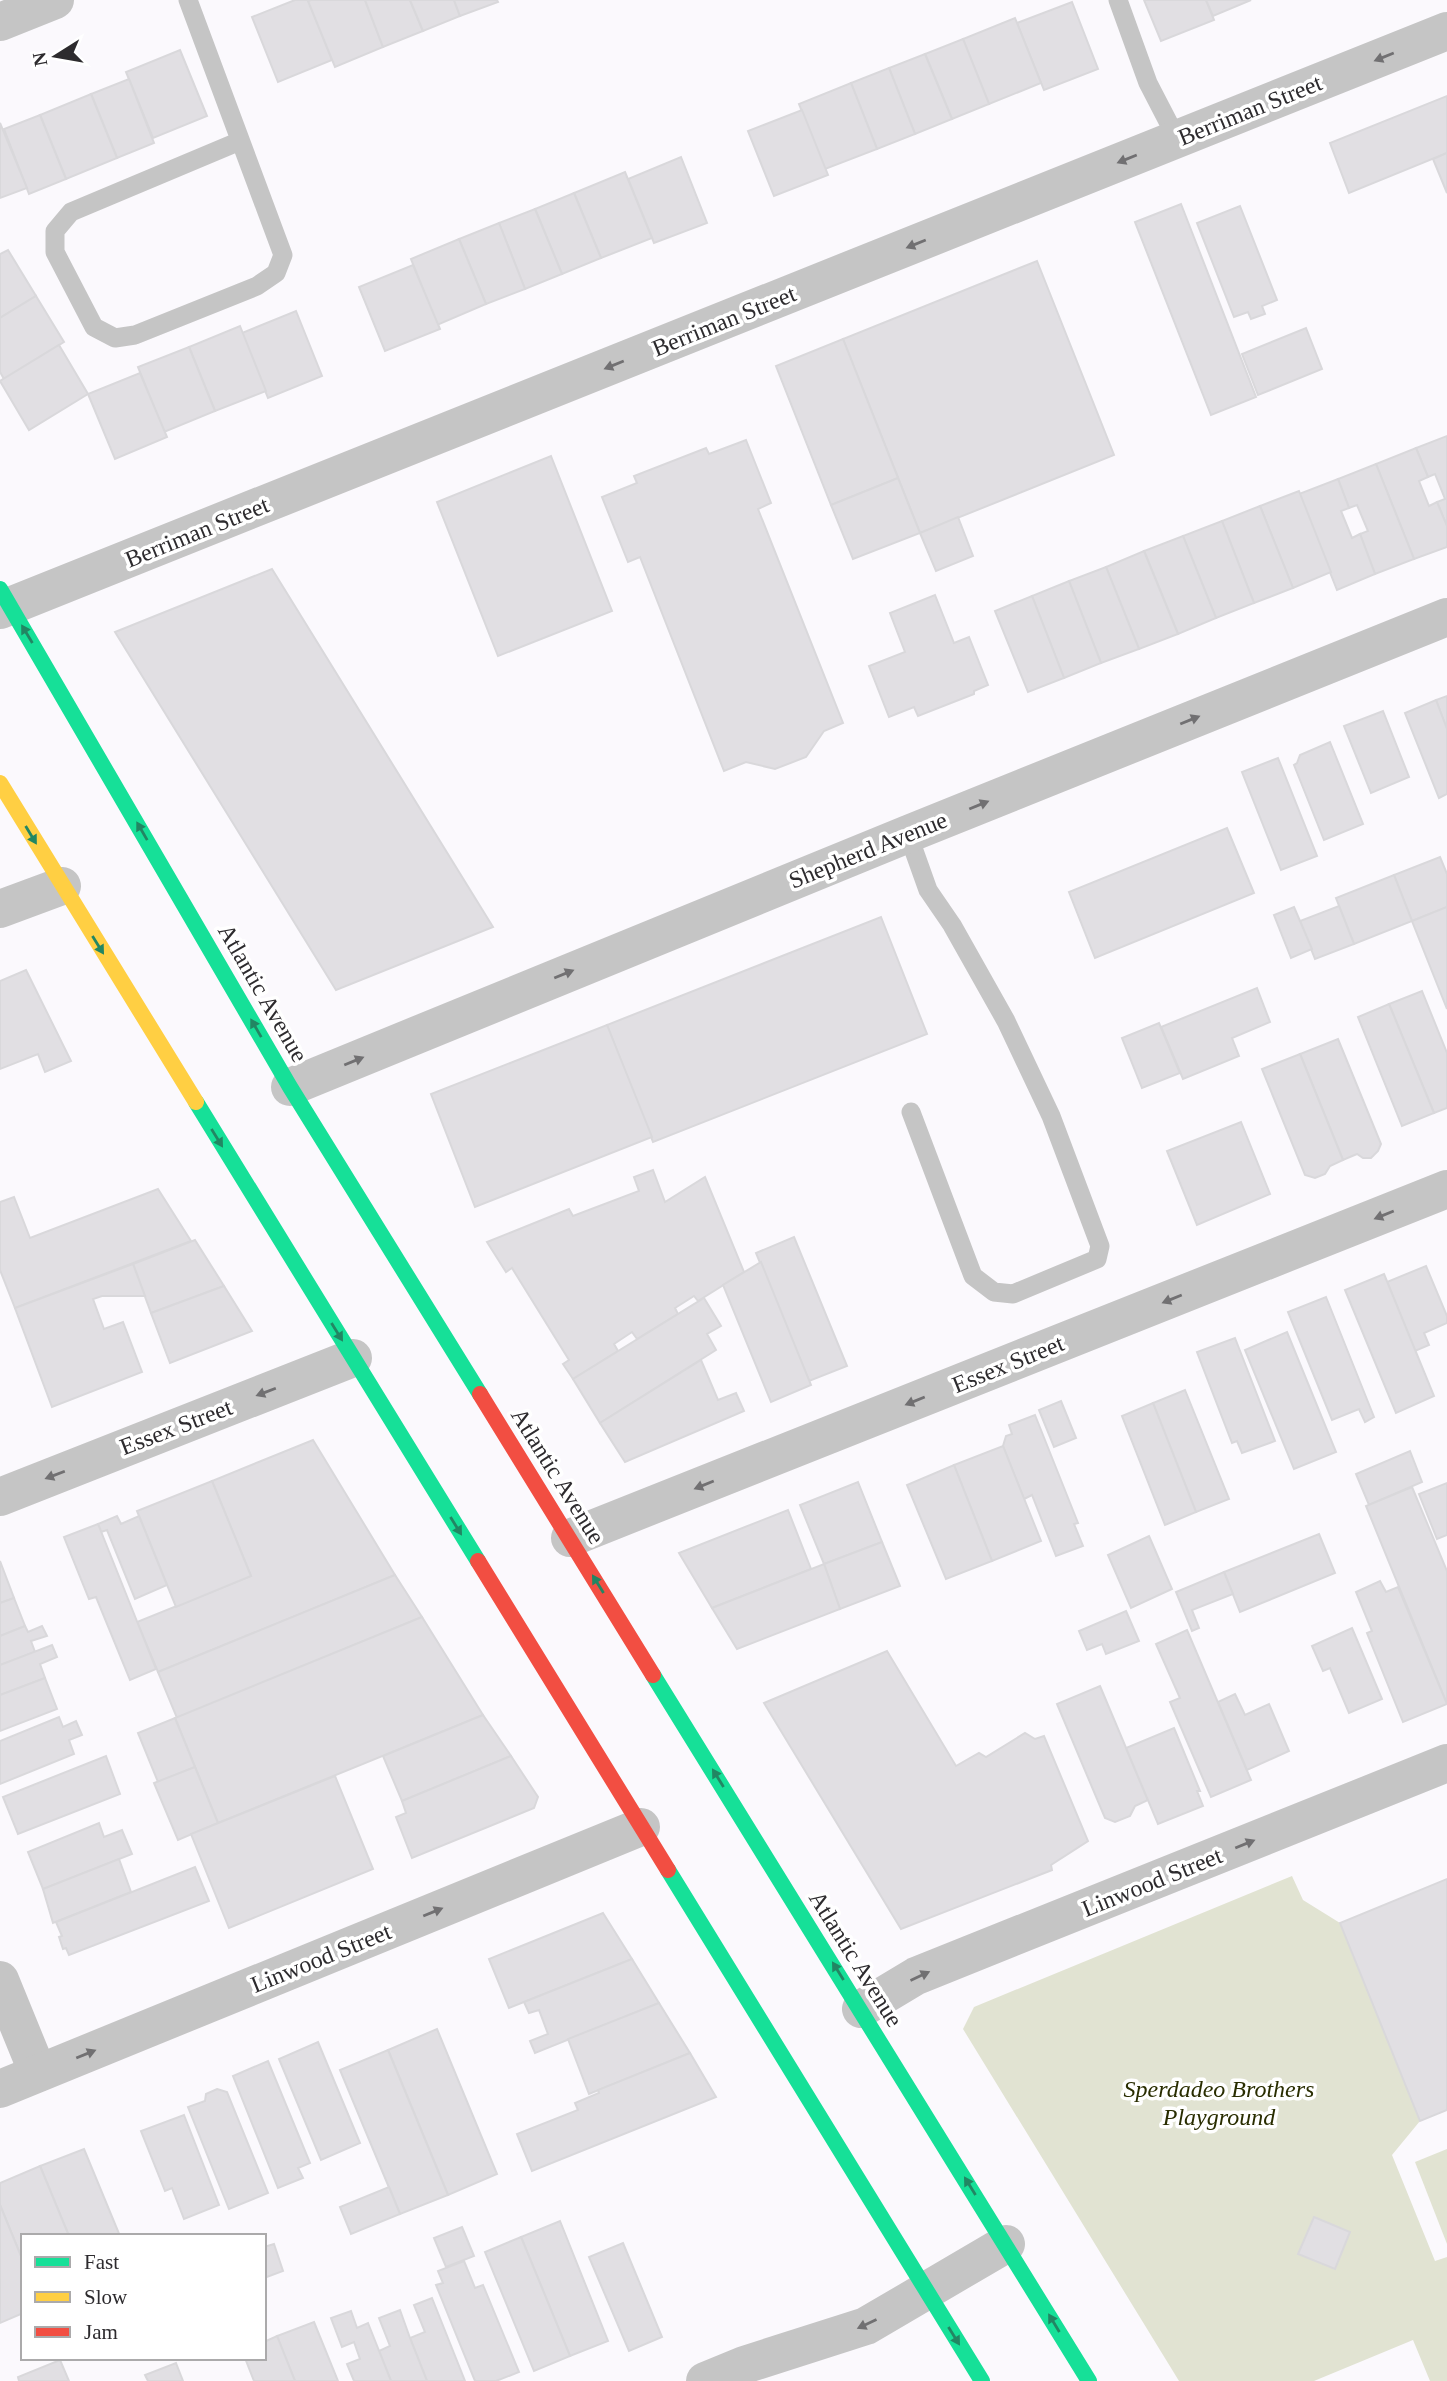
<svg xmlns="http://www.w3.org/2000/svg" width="1447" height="2381" font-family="'Times New Roman',serif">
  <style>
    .green { fill: #e1e3d2 }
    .building { fill: #e1dfe3; stroke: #d9d8db; stroke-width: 2 }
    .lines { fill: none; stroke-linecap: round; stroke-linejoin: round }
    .lane { stroke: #c5c5c5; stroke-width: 19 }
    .street { stroke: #c5c5c5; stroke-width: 38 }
    .fast { stroke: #16e098; stroke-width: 16 }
    .slow { stroke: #ffcf43; stroke-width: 16 }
    .jam { stroke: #f24e42; stroke-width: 16 }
    .oneway { fill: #717072 }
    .oneway2 { fill: #228663 }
    .labels { text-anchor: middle; stroke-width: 7; stroke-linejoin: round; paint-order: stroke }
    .street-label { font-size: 24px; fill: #2d2b2e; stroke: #fff }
    .park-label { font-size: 24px; font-style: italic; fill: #292d00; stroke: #fff }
  </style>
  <rect width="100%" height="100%" fill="#fbf9fd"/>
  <g class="green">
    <path d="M1292,1876L1303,1900L1340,1923L1420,2121L1392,2155L1435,2261L1447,2257V2381H1430L1413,2340L1314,2381H1179L963,2029L974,2007Z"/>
    <path d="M1447,2149V2244L1415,2162Z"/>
  </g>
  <g class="building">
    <path d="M295,0H308L332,60L278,82L252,17Z"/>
    <path d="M311,0H365L383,47L335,67L308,1Z"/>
    <path d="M365,0H410L423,31L383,47Z"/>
    <path d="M410,0H454L460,16L423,31Z"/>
    <path d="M454,0H497L498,2L460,16Z"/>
    <path d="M1144,0H1206L1214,20L1161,41Z"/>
    <path d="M1206,0H1251L1213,16Z"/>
    <path d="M1072,2L1098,69L1044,90L1017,23Z"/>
    <path d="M1015,18L1041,83L989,104L963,39Z"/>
    <path d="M963,39L989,104L952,119L925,54Z"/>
    <path d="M180,50L207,116L153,138L126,72Z"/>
    <path d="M925,54L952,119L915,134L889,68Z"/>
    <path d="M889,68L915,134L877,149L851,83Z"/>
    <path d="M129,79L154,143L117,158L91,94Z"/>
    <path d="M851,83L877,149L825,169L799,104Z"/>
    <path d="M91,94L117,158L66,179L40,115Z"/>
    <path d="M1447,96V153L1349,193L1330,143Z"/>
    <path d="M802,110L828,175L774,196L748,131Z"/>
    <path d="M40,115L66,179L29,194L4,129Z"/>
    <path d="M0,123L27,188L0,198Z"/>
    <path d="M1447,153V193L1433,159Z"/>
    <path d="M681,157L707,223L654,243L628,179Z"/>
    <path d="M625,172L652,238L601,258L574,193Z"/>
    <path d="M574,193L601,258L562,274L535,209Z"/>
    <path d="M1181,204L1256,397L1211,415L1135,222Z"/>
    <path d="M1240,206L1277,300L1262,306L1265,314L1251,319L1248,312L1234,317L1197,223Z"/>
    <path d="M535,209L562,274L525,289L499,223Z"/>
    <path d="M499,223L525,289L486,304L459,239Z"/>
    <path d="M459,239L486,304L437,325L411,259Z"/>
    <path d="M8,250L36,296L0,318V254Z"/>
    <path d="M1037,261L1114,455L920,533L843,339Z"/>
    <path d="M413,265L440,329L385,351L359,287Z"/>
    <path d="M36,296L64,342L4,379L0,372V318Z"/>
    <path d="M296,311L322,376L268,398L242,333Z"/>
    <path d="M240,326L266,391L215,411L189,347Z"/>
    <path d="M1306,328L1322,369L1258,395L1242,354Z"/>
    <path d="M843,339L898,478L831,505L776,366Z"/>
    <path d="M59,345L88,394L29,430L0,381Z"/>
    <path d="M189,347L215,411L164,432L138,367Z"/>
    <path d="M140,373L167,437L115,459L88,394Z"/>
    <path d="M1447,436V526L1437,502L1445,499L1435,474L1428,477L1416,448Z"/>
    <path d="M746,440L771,503L758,509L843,723L824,731L806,757L775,769L746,762L724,771L640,557L628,562L602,497L637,483L634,476L706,448L709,454Z"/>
    <path d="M1416,448L1428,477L1419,481L1429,506L1437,502L1447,526V547L1414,559L1376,464Z"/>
    <path d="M551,456L612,611L498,656L437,502Z"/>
    <path d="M1376,464L1414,559L1375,574L1360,534L1368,531L1357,505L1349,508L1338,479Z"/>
    <path d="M898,478L920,533L853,559L831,505Z"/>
    <path d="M1338,479L1349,508L1341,511L1352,538L1360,534L1375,574L1337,590L1299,494Z"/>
    <path d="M1299,491L1331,572L1293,588L1260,506Z"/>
    <path d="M1260,506L1293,588L1254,603L1222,521Z"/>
    <path d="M958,517L973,556L936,571L920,533Z"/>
    <path d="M1222,521L1254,603L1216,618L1183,536Z"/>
    <path d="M1183,536L1216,618L1178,634L1144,551Z"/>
    <path d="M1144,551L1178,634L1139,649L1106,567Z"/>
    <path d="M1106,567L1139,649L1101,663L1069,581Z"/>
    <path d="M272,569L493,927L336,990L115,632Z"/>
    <path d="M1069,581L1101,663L1064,678L1032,596Z"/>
    <path d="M935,595L954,643L969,637L988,685L974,691V694L918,716L914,707L889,717L869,666L905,652L890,613Z"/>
    <path d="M1032,596L1064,678L1028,692L995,611Z"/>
    <path d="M1447,696V729L1436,700Z"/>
    <path d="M1436,700L1447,729V794L1439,798L1405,713Z"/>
    <path d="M1383,711L1409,777L1371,793L1344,726Z"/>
    <path d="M1330,742L1363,824L1324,840L1294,765L1297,763L1300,755Z"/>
    <path d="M1278,758L1317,856L1281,870L1242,772Z"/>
    <path d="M1227,828L1254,893L1095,958L1069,892Z"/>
    <path d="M1440,857L1447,874V907L1412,921L1394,875Z"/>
    <path d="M1394,875L1412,921L1354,944L1336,898Z"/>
    <path d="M1339,906L1354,944L1315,959L1300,921Z"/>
    <path d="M1294,907L1312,949L1291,958L1274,915Z"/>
    <path d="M1447,907V1009L1412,921Z"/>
    <path d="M881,917L927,1034L653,1142L607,1025Z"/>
    <path d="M26,970L71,1061L45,1072L38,1054L0,1069V981Z"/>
    <path d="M1257,988L1270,1022L1232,1038L1239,1056L1183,1079L1161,1027Z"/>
    <path d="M1422,991L1447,1053V1108L1434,1113L1389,1004Z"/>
    <path d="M1389,1004L1434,1113L1402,1126L1358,1017Z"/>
    <path d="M1159,1023L1180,1073L1142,1088L1122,1038Z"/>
    <path d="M607,1025L652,1137L475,1207L431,1094Z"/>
    <path d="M1338,1039L1381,1144L1378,1151L1371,1158H1363L1357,1154L1343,1160L1300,1054Z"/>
    <path d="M1300,1054L1343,1160L1330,1166L1325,1174L1315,1178L1305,1175L1262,1069Z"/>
    <path d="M1241,1122L1270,1194L1197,1225L1167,1151Z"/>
    <path d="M653,1170L665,1202L705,1177L744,1272L698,1301L694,1296L675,1308L678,1314L637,1339L632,1332L614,1344L618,1351L573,1379L563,1364L569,1360L512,1268L506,1272L487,1242L569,1209L573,1216L639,1191L634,1177Z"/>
    <path d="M158,1189L191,1241L15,1308L0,1270V1202L14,1197L30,1238Z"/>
    <path d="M794,1237L847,1366L809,1381L756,1253Z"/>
    <path d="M195,1240L224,1286L151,1313L133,1264Z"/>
    <path d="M761,1262L811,1385L771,1402L723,1285Z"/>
    <path d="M133,1264L145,1296H102L93,1299L104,1329L123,1322L142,1372L52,1407L15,1308Z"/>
    <path d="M1426,1266L1447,1316V1323L1424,1333L1429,1345L1415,1351L1387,1282Z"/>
    <path d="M1384,1274L1434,1396L1396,1413L1345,1290Z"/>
    <path d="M224,1286L252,1331L170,1363L151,1313Z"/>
    <path d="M1326,1297L1374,1417L1365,1422L1359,1409L1332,1420L1288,1312Z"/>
    <path d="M704,1298L721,1326L707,1334L716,1350L600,1423L573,1379Z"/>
    <path d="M1287,1332L1336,1452L1294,1469L1245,1350Z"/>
    <path d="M1235,1338L1275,1441L1242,1453L1237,1441L1232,1443L1197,1352Z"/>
    <path d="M701,1360L718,1400L736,1393L744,1411L625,1462L600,1423Z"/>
    <path d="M1185,1390L1229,1499L1196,1512L1153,1403Z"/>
    <path d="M1061,1401L1076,1438L1054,1447L1039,1410Z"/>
    <path d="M1153,1403L1196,1512L1165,1525L1122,1416Z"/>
    <path d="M1035,1415L1078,1523L1074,1524L1083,1546L1056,1556L1032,1495L1024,1499L1003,1446L1006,1436L1012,1434L1009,1425Z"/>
    <path d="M313,1440L395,1575L158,1672L137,1622L251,1576L212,1481Z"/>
    <path d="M1003,1446L1041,1541L992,1561L954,1465Z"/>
    <path d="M1410,1451L1422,1482L1369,1505L1356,1474Z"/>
    <path d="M954,1465L992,1561L946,1579L907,1485Z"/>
    <path d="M212,1481L251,1576L176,1607L137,1511Z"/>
    <path d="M858,1482L882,1542L824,1564L800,1505Z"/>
    <path d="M1447,1483V1535L1437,1539L1419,1494Z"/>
    <path d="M1412,1487L1447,1571V1704L1366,1506Z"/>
    <path d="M788,1510L811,1569L712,1608L679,1553Z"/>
    <path d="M117,1516L121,1524L139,1516L167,1585L135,1599L107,1530L101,1532L98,1524Z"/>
    <path d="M98,1524L156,1669L130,1680L96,1597L89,1599L64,1537Z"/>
    <path d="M1319,1534L1335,1573L1240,1612L1224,1572Z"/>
    <path d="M1149,1536L1172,1589L1131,1608L1108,1555Z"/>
    <path d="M882,1542L900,1586L840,1609L824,1564Z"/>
    <path d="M0,1561L14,1598L0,1603Z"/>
    <path d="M824,1564L840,1609L737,1649L712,1608Z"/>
    <path d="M1224,1572L1233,1594L1192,1610L1199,1628L1192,1631L1176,1592Z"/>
    <path d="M395,1575L422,1617L177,1718L158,1672Z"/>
    <path d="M1380,1581L1386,1592L1398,1587L1447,1704L1403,1722L1367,1633L1372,1631L1356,1592Z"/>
    <path d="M14,1598L25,1626L0,1636V1603Z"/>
    <path d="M1126,1611L1139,1641L1106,1654L1102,1644L1087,1650L1079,1631Z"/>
    <path d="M422,1617L483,1715L218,1823L175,1718Z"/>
    <path d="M25,1626L28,1632L42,1626L47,1636L31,1641L35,1652L0,1665V1636Z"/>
    <path d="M1352,1628L1382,1699L1349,1713L1330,1668L1323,1671L1312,1646Z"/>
    <path d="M1187,1630L1251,1780L1211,1797L1170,1702L1180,1698L1156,1644Z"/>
    <path d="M52,1645L57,1657L40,1664L45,1678L0,1695V1665Z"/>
    <path d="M887,1651L956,1766L979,1753L986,1757L1025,1733L1035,1739L1044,1736L1088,1841L1051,1865L1052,1870L901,1929L764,1703Z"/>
    <path d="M45,1678L57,1709L0,1731V1695Z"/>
    <path d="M1100,1686L1148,1800L1135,1806L1130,1816L1115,1822L1105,1818L1057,1704Z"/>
    <path d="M1235,1694L1245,1715L1269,1704L1289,1751L1247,1770L1218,1702Z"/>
    <path d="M483,1715L511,1756L402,1801L383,1756Z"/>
    <path d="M59,1717L63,1727L76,1721L82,1735L69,1740L74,1754L0,1784V1741Z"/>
    <path d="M175,1718L195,1767L158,1782L138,1733Z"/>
    <path d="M1174,1728L1200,1791H1197L1203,1806L1158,1824L1126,1748Z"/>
    <path d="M106,1756L120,1794L18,1834L3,1797Z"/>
    <path d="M511,1756L538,1797L534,1808L412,1858L396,1817L406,1813L402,1801Z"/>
    <path d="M195,1767L218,1823L178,1840L154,1783Z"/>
    <path d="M335,1776L373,1869L229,1928L191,1834Z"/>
    <path d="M99,1823L104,1837L122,1830L132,1854L43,1889L28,1852Z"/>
    <path d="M119,1859L131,1892L53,1923L43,1889Z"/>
    <path d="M195,1867L209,1901L69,1955L66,1948L63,1949L59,1937L62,1936L56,1922Z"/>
    <path d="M1447,1879V2110L1420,2121L1340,1923Z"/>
    <path d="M603,1913L632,1959L509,2008L489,1959Z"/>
    <path d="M632,1959L659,2003L535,2053L530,2041L548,2034L539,2010L529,2013L524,2002Z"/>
    <path d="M659,2003L690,2053L589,2094L568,2039Z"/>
    <path d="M437,2029L497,2174L448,2195L388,2050Z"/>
    <path d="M318,2042L360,2143L321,2160L279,2059Z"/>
    <path d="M388,2050L448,2195L400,2214L340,2070Z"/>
    <path d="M690,2053L716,2097L532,2171L517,2134L578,2110L575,2103L599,2093L598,2090Z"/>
    <path d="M268,2061L310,2163L298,2168L303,2178L278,2188L233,2076Z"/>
    <path d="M217,2089L227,2092L268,2193L229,2209L188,2107L205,2101L206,2094Z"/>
    <path d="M184,2115L219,2205L184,2219L172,2188L165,2191L141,2131Z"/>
    <path d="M84,2149L120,2236H69L40,2166Z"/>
    <path d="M40,2166L69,2236H23V2261L0,2205V2183Z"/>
    <path d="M389,2187L400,2214L351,2234L340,2207Z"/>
    <path d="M0,2205L23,2261V2313L0,2323Z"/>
    <path d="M1314,2217L1350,2232L1335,2269L1298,2254Z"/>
    <path d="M560,2221L608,2341L570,2356L521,2237Z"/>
    <path d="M462,2227L474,2256L446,2267L434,2238Z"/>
    <path d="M521,2237L570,2356L534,2371L485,2252Z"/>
    <path d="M623,2243L662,2337L629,2351L589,2257Z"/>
    <path d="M274,2244L283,2271L264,2278V2247Z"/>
    <path d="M464,2261L475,2288L483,2285L519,2372L496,2381H475L436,2285L443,2283L438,2271Z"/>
    <path d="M432,2298L465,2381H427L410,2338L425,2332L414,2305Z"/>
    <path d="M400,2310L410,2338L427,2381H391L379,2351L390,2346L379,2318Z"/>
    <path d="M351,2311L357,2328L368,2323L391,2381H354L347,2364L360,2359L354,2342L342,2347L331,2318Z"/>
    <path d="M314,2322L338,2381H295L277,2336Z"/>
    <path d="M277,2336L295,2381H254L245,2358H264V2342Z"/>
    <path d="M60,2360L69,2381H19L18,2377Z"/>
    <path d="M176,2363L183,2381H148L145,2375Z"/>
  </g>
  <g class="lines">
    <g class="lane">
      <path d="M188,0L283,255L276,273L257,286L135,335L115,338L94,327L55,252V231L71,212L240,141"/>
      <path d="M1118,0L1148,83L1177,139"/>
      <path d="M908,834L928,890L952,925L1006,1021L1051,1116L1100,1246L1097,1259L1013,1294L994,1292L973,1276L911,1112"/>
    </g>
    <g class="street">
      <path d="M0,22L55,0"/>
      <path d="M0,610L1447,31"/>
      <path d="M0,909L62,886"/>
      <path d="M290,1087L908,834L1447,617"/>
      <path d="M0,1497L353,1358"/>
      <path d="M570,1538L1447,1189"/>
      <path d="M0,1980L38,2073"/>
      <path d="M861,2009L916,1976L1447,1763"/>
      <path d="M0,2089L641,1827"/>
      <path d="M705,2381L744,2365L866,2326L1006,2244"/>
    </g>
    <g class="fast">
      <path d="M0,589L290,1087L480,1394"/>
      <path d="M196,1102L478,1561"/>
      <path d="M653,1675L1089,2381"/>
      <path d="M668,1870L982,2381"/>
    </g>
    <path class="slow" d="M0,783L196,1102"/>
    <g class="jam">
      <path d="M480,1394L653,1675"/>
      <path d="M478,1561L668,1870"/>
    </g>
  </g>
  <defs><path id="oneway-solid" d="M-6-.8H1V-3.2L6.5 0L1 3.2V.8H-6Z" transform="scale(1.75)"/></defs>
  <g class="oneway">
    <use href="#oneway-solid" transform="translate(1384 57) rotate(158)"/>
    <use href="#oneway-solid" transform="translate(1127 159) rotate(158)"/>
    <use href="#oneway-solid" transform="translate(916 244) rotate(158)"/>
    <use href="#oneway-solid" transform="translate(614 365) rotate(158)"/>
    <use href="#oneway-solid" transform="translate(1190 720) rotate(-22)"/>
    <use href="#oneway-solid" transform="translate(979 805) rotate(-22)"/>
    <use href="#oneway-solid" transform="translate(564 974) rotate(-22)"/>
    <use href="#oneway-solid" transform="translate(354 1061) rotate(-22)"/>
    <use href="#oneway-solid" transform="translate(1384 1215) rotate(158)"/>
    <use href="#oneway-solid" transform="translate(1172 1299) rotate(158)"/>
    <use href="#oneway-solid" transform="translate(266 1392) rotate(159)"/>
    <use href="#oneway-solid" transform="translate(915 1401) rotate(158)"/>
    <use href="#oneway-solid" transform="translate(55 1475) rotate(159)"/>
    <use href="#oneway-solid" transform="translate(704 1485) rotate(158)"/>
    <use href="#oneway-solid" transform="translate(1245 1844) rotate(-22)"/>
    <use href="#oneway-solid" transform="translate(433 1912) rotate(-22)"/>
    <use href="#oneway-solid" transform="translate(920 1976) rotate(-25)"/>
    <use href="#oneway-solid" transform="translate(86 2054) rotate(-22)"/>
    <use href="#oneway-solid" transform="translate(867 2324) rotate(155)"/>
  </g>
  <g class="oneway2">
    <use href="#oneway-solid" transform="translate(27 634) rotate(-121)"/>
    <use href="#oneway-solid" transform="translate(142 831) rotate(-120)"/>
    <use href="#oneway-solid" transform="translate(31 835) rotate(59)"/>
    <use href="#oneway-solid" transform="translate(98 945) rotate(58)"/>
    <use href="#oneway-solid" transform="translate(256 1028) rotate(-120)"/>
    <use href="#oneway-solid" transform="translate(217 1138) rotate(58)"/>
    <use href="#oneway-solid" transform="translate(337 1332) rotate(58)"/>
    <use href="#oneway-solid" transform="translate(456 1526) rotate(58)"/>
    <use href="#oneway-solid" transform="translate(598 1584) rotate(-122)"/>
    <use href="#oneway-solid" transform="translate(718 1778) rotate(-122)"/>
    <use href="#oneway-solid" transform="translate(838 1971) rotate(-122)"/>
    <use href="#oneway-solid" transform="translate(970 2186) rotate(-122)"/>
    <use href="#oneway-solid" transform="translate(1054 2323) rotate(-121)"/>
    <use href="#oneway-solid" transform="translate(954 2336) rotate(58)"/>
  </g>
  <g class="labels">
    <g class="street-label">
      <text transform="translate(1250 110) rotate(-22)" y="8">Berriman Street</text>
      <text transform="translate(724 321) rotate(-22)" y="8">Berriman Street</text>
      <text transform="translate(197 532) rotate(-22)" y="8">Berriman Street</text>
      <text transform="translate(868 850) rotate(-22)" y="8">Shepherd Avenue</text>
      <text transform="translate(263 993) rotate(60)" y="8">Atlantic Avenue</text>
      <text transform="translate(1008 1364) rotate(-22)" y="8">Essex Street</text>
      <text transform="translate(176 1427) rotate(-21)" y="8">Essex Street</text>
      <text transform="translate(558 1476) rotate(58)" y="8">Atlantic Avenue</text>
      <text transform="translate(1152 1882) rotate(-22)" y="8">Linwood Street</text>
      <text transform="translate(321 1958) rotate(-22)" y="8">Linwood Street</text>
      <text transform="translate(856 1959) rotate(58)" y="8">Atlantic Avenue</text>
    </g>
    <g class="park-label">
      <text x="1219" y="2097">Sperdadeo Brothers<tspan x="1219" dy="28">Playground</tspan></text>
    </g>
  </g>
  <rect x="21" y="2234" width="245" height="126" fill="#ffffff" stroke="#abaaab" stroke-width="2"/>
  <rect x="35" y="2257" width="35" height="10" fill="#16e098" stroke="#abaaab" stroke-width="2"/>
  <text x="84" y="2269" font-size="21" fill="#2d2b2e">Fast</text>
  <rect x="35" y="2292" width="35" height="10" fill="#ffcf43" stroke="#abaaab" stroke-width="2"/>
  <text x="84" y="2304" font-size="21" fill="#2d2b2e">Slow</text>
  <rect x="35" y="2327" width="35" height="10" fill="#f24e42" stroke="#abaaab" stroke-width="2"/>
  <text x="84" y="2339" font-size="21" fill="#2d2b2e">Jam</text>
  <g transform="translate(56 56) rotate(259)" stroke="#ffffff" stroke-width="5" paint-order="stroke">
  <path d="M0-5L12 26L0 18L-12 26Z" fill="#2d2b2e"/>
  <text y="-10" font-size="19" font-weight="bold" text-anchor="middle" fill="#2d2b2e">N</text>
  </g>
</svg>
